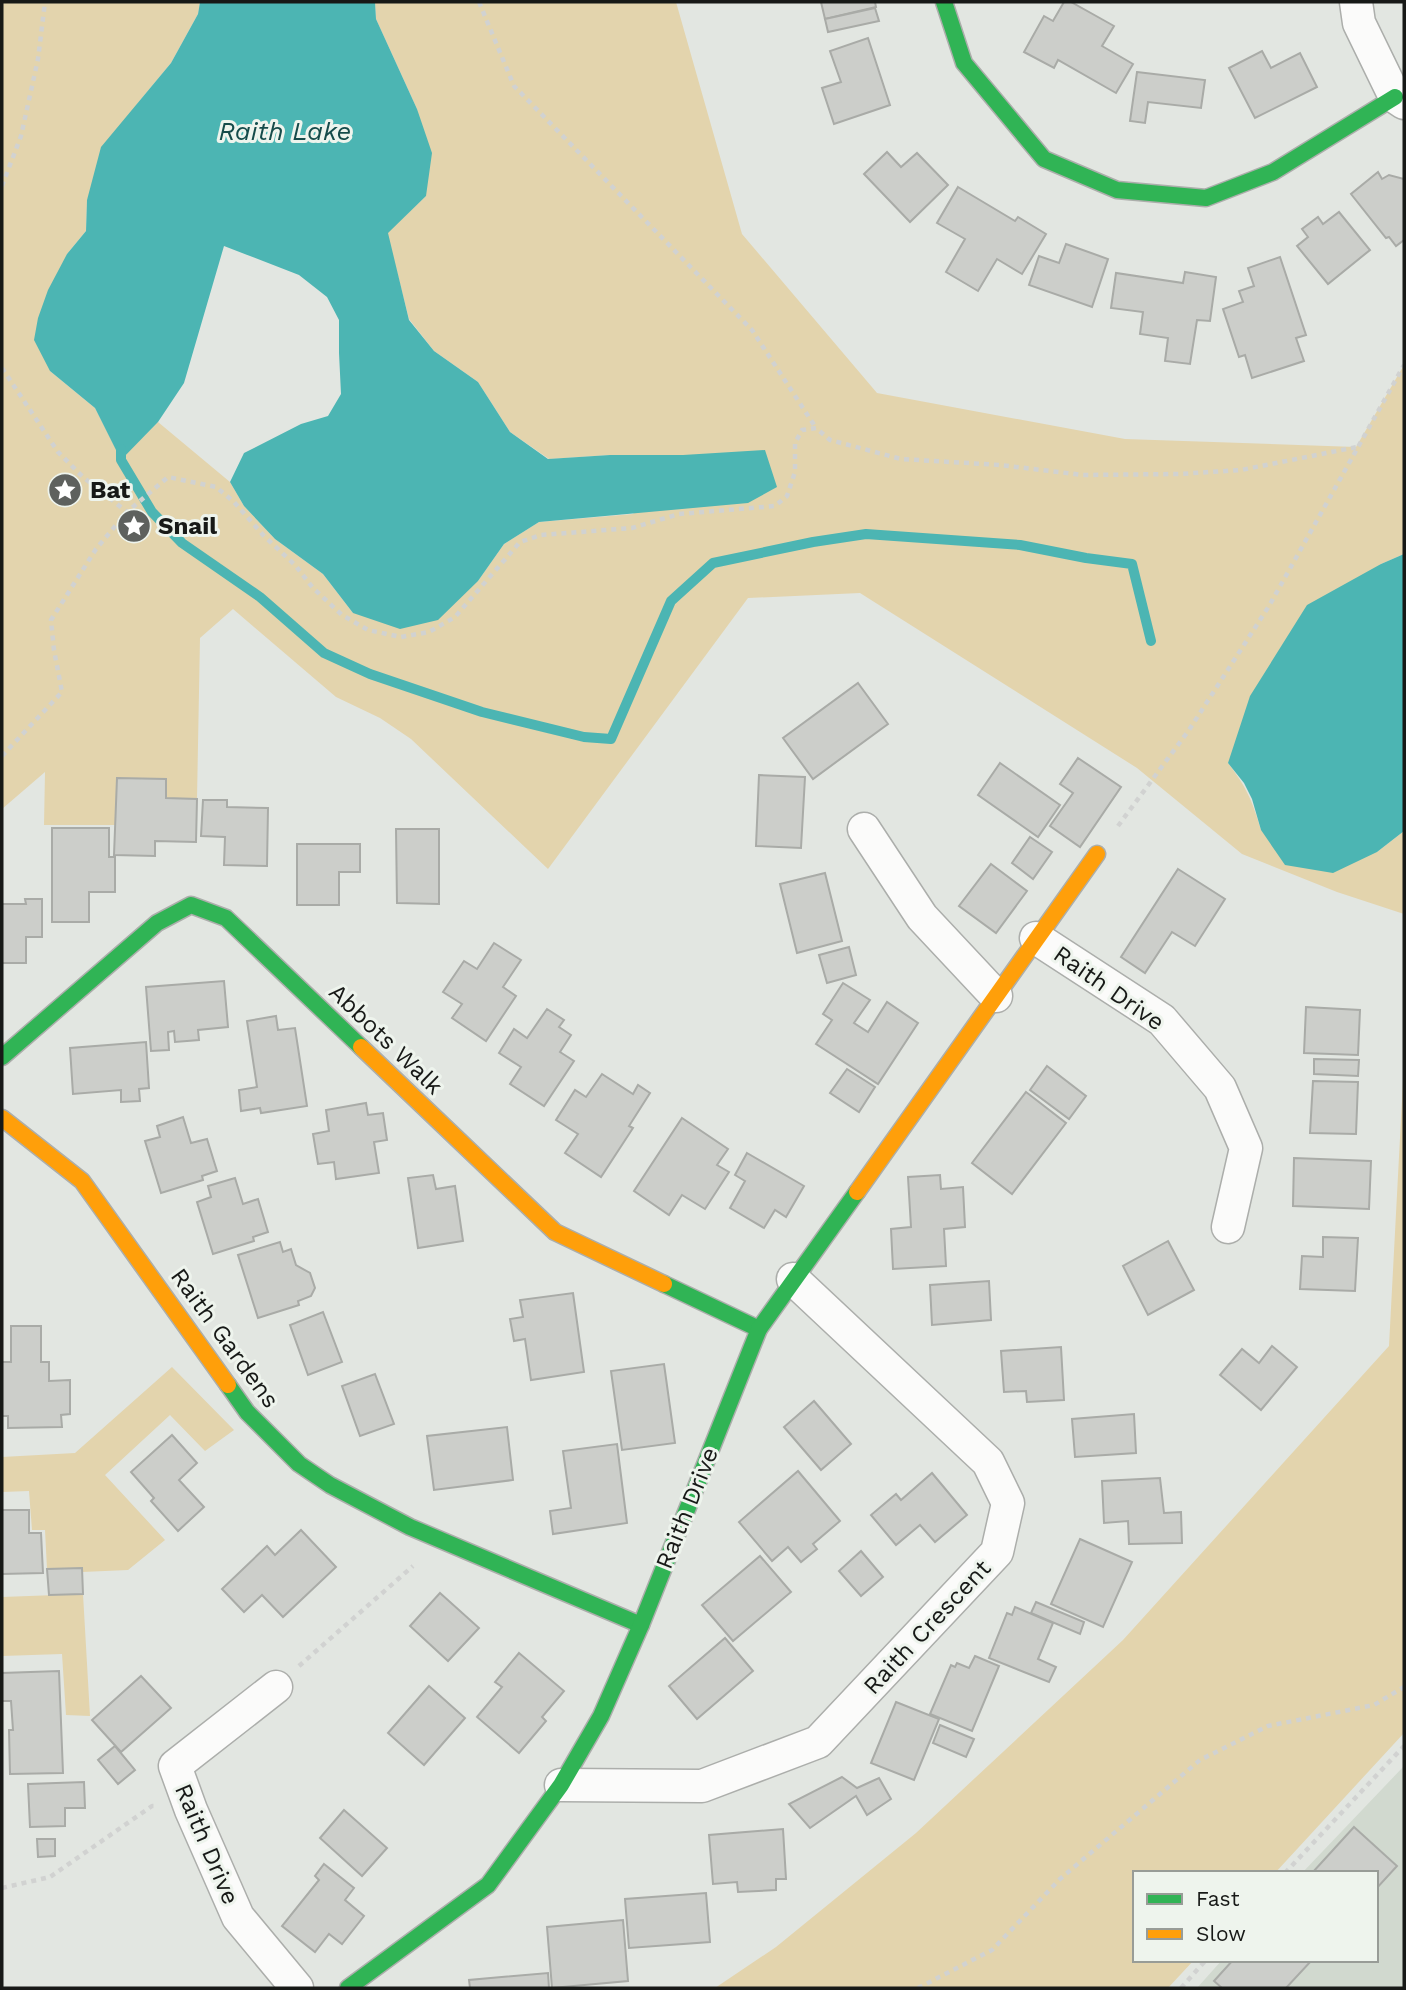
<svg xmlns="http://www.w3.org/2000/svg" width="1406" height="1990" font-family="'Work Sans',sans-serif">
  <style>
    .built { fill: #d1d9cf }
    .green { fill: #e3d4ad }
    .water { fill: #4cb5b3 }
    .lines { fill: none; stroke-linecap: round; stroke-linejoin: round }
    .stream { stroke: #4cb5b3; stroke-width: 10 }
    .building { fill: #ccceca; stroke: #a9aba7; stroke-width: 2 }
    .street-casing { stroke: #acaeab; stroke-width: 35 }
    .fast-casing { stroke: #acaeab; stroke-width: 19 }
    .slow-casing { stroke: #acaeab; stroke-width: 19 }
    .path { stroke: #d1d2d1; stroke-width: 4.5; stroke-dasharray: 5 5; stroke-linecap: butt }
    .street { stroke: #fbfbfa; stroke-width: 32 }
    .fast { stroke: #30b455; stroke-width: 16 }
    .slow { stroke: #ff9f0a; stroke-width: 16 }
    .labels { text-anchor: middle; stroke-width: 6; stroke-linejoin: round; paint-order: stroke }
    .poi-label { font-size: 24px; font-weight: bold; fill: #171917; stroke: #eef4ed; text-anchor: start }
    .street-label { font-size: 24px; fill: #171917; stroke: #eef4ed }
    .water-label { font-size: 26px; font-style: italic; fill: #154b4a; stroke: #eef4ed }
  </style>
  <rect width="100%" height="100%" fill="#e2e6e1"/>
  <path class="built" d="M1404,1766V1988H1197L1222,1960H1376V1873H1302Z"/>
  <g class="green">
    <path d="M2,2H200L198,14L171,63L137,104L87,200L86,231L67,254L50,371L95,408L121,459L158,422L230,482L244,506L275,539L323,574L353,613L478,581L504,544L539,522L633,514L683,455H610L549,459L510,432L478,382L434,351L409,319L387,233L426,196L417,109L376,19L375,2H676L742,234L877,393L1125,439L1356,447L1404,365V554L1381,564L1228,763C1247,788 1252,800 1261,830L1377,852L1404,831V914L1337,892L1242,854L1137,768L860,593L748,598L548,869L411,739L380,718L336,697L233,609L200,638L197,799L166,798V779L117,778L115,825H44L45,772L2,809Z"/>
    <path d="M1404,1062V1733L1275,1873H1135V1960H1194L1168,1988H715L776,1947L916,1833L1123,1640L1389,1346Z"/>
    <path d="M172,1367L234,1430L205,1451L170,1415L105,1475L165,1540L128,1570L82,1572L81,1568L47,1569L45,1530H32L29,1491L2,1492V1457L75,1453Z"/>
    <path d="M83,1594L90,1716L66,1715L62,1654L2,1656V1597Z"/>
  </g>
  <g class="water">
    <path d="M200,2H375L376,19L417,109L432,153L426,196L388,233L409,320L434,351L478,382L510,432L548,459L610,455H683L765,450L777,487L748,503L539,522L504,544L478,581L438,620L400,629L353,613L323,574L275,539L244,506L230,482L244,453L301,424L328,416L341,394L339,353V320L327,297L299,275L224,246L184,383L158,422L121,460L95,408L50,371L34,340L38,318L48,290L67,254L86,231L87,200L101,147L171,63L198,14Z"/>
    <path d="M1404,554V831L1377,852L1333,873L1285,865L1261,830L1252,799L1244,783L1228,763L1250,696L1307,605L1381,564Z"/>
  </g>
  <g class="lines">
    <path class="stream" d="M121,449V460L152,512L182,543L260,597L324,653L370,674L482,712L584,737L611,739L671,601L713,563L813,542L866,534L1020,545L1086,558L1132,564L1151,641"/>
  </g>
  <g class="building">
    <path d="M821,2H875L876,7L825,19Z"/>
    <path d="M1064,2H1071L1114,26L1102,46L1133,64L1116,93L1058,60L1054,68L1024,52L1044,16L1053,21Z"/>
    <path d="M875,8L879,21L828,32L825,19Z"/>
    <path d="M868,38L890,105L834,124L822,88L841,82L830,51Z"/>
    <path d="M1262,51L1271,68L1300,53L1317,87L1255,118L1229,68Z"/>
    <path d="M1137,72L1205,80L1201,108L1148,102L1145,123L1130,121Z"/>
    <path d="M887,152L901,167L917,153L948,185L910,222L864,174Z"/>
    <path d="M1378,172L1382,179L1389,175L1404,179V240L1396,246L1389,237L1386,238L1351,194Z"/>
    <path d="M958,187L1015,221L1018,217L1046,234L1022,274L997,259L978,291L946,272L965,239L937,223Z"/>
    <path d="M1339,212L1370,250L1328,284L1297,246L1308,237L1302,229L1318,217L1323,224Z"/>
    <path d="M1066,244L1108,259L1092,307L1029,285L1039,256L1059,263Z"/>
    <path d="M1280,257L1306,335L1296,338L1304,361L1252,378L1245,355L1239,357L1223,309L1243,302L1239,291L1254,286L1248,268Z"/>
    <path d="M1185,272L1216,277L1210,321L1197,320L1190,364L1165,361L1168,338L1140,334L1143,312L1111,308L1116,273L1183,283Z"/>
    <path d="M858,683L888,724L813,779L783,738Z"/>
    <path d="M1078,758L1121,787L1080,847L1050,826L1073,793L1060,784Z"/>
    <path d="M1000,763L1060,805L1038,837L978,795Z"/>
    <path d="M759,775L805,777L801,848L756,846Z"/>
    <path d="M117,778L166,779V798L197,799L196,842L155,841V856L114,855Z"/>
    <path d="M203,800H227V807L268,808L267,866L224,865L225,837L201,836Z"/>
    <path d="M52,828H109V857H115V892H89V922H52Z"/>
    <path d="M396,829H439V904L397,903Z"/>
    <path d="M1030,837L1052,852L1033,879L1012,863Z"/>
    <path d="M297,844H360V872H339V905H297Z"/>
    <path d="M991,864L1027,891L996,933L959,906Z"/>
    <path d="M1178,869L1225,899L1195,946L1172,932L1145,973L1121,957Z"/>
    <path d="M825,873L842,941L797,953L780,884Z"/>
    <path d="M25,899H42V937H26V963H2V904H26Z"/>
    <path d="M494,943L521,960L503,987L516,996L486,1041L452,1018L462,1004L443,992L464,961L477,969Z"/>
    <path d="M849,947L856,975L827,983L819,955Z"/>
    <path d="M224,981L228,1027L198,1030L199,1040L175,1042L174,1031L168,1032L169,1050L151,1051L146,987Z"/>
    <path d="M843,983L870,1000L854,1023L868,1032L887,1002L918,1023L878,1084L816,1044L832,1020L823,1014Z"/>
    <path d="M1306,1007L1360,1010L1358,1055L1304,1053Z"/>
    <path d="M547,1009L564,1020L559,1027L571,1035L560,1052L574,1061L544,1106L510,1084L521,1067L499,1053L514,1029L527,1038Z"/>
    <path d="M276,1016L278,1030L295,1028L307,1106L261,1113L260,1108L241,1111L239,1090L257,1087L247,1021Z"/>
    <path d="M146,1042L149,1088L139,1089L140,1101L121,1102V1090L73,1094L70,1048Z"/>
    <path d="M1314,1059L1359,1060L1358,1076L1314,1074Z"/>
    <path d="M1047,1066L1086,1096L1069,1119L1030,1090Z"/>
    <path d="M847,1069L875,1087L859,1112L830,1093Z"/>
    <path d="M602,1074L633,1094L638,1085L650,1093L629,1126L633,1128L601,1177L565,1153L578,1134L556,1120L575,1090L586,1097Z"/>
    <path d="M1313,1081L1358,1082L1356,1134L1310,1133Z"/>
    <path d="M1026,1092L1066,1123L1012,1194L972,1163Z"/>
    <path d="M366,1103L368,1115L383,1113L387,1140L374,1142L379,1173L336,1179L334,1162L318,1164L313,1134L329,1131L326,1110Z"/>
    <path d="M183,1117L191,1143L207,1139L217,1171L202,1176L203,1180L161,1193L145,1141L160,1137L157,1126Z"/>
    <path d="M682,1118L728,1149L717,1165L729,1172L705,1209L682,1195L669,1215L634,1191Z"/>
    <path d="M747,1153L804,1186L786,1217L775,1210L764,1228L730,1208L745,1181L735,1175Z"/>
    <path d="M1294,1158L1371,1161L1369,1209L1293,1206Z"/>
    <path d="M433,1175L436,1189L455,1186L463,1241L418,1248L408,1178Z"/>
    <path d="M940,1175L941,1189L963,1187L965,1227L944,1229L946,1266L893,1269L891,1229L911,1227L908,1177Z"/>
    <path d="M235,1178L243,1204L258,1199L268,1232L253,1237L254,1241L213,1254L197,1202L211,1197L208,1186Z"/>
    <path d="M1323,1237L1358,1238L1355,1291L1300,1289L1302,1256L1323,1257Z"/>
    <path d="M1168,1241L1194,1290L1148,1315L1123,1266Z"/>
    <path d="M280,1242L283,1252L291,1249L296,1265L310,1273L315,1288L311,1296L298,1301L299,1305L258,1318L238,1255Z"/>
    <path d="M989,1281L991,1320L932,1325L930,1285Z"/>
    <path d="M573,1293L584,1372L531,1380L525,1339L514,1341L510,1319L523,1317L520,1300Z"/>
    <path d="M323,1312L342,1362L308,1375L290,1325Z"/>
    <path d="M11,1326H41V1362H49V1381L70,1380V1414L61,1415L62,1427L8,1428V1416H2V1362H11Z"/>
    <path d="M1272,1346L1297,1367L1261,1410L1220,1375L1242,1349L1259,1363Z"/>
    <path d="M1061,1347L1064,1400L1027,1402L1026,1391L1004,1392L1001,1351Z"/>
    <path d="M664,1364L675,1443L622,1450L611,1371Z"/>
    <path d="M375,1374L394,1424L360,1436L342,1386Z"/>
    <path d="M814,1401L851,1444L821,1470L784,1427Z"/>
    <path d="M1134,1414L1136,1453L1075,1457L1072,1419Z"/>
    <path d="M507,1427L513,1480L434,1490L427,1436Z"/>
    <path d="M172,1435L197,1463L179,1480L204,1507L178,1531L151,1501L154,1498L131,1472Z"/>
    <path d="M617,1444L627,1523L553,1534L550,1511L571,1508L563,1451Z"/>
    <path d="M798,1471L840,1521L813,1544L817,1549L801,1562L788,1547L772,1561L739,1522Z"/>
    <path d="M932,1473L967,1515L935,1542L920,1525L896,1545L871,1515L896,1494L901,1500Z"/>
    <path d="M1160,1478L1164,1513L1181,1512L1182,1543L1129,1544L1128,1521L1104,1523L1102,1481Z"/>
    <path d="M2,1510H29V1533H41L43,1573L2,1574Z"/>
    <path d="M301,1530L336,1567L283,1617L262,1595L244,1612L222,1589L267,1546L275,1555Z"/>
    <path d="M1080,1539L1132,1562L1103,1627L1051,1604Z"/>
    <path d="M861,1551L883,1577L861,1596L839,1571Z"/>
    <path d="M760,1556L791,1592L733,1641L702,1605Z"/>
    <path d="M82,1568L83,1594L49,1595L47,1569Z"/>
    <path d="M440,1593L479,1628L448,1661L410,1626Z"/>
    <path d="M1036,1602L1084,1622L1080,1634L1031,1613Z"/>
    <path d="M1015,1607L1053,1623L1038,1659L1056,1667L1049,1682L989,1658L1007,1613L1012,1615Z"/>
    <path d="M725,1638L753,1671L697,1719L669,1686Z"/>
    <path d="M519,1653L564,1691L542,1717L546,1721L519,1753L477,1717L502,1687L495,1682Z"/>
    <path d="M975,1656L999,1666L972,1731L930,1714L951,1665L955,1667L957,1663L969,1668Z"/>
    <path d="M59,1671L63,1773L10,1774L9,1730H13L11,1701H2V1673Z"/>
    <path d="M141,1676L171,1708L121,1752L92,1720Z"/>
    <path d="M429,1686L465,1718L424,1765L388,1733Z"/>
    <path d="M896,1702L939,1719L914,1780L871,1763Z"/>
    <path d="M940,1725L974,1739L966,1757L933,1743Z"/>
    <path d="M115,1746L135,1770L118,1784L98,1760Z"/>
    <path d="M842,1777L857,1788L879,1778L891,1799L867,1815L856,1796L810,1828L789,1804Z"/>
    <path d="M84,1782L85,1808H65V1826L30,1827L28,1784Z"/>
    <path d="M344,1810L387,1848L362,1876L320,1838Z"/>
    <path d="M1354,1827L1397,1866L1376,1889V1873H1312Z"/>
    <path d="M783,1829L786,1879H776V1890L738,1892L737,1882L713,1884L709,1835Z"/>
    <path d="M37,1839H55V1856L38,1857Z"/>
    <path d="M324,1864L354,1888L345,1900L364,1916L342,1944L329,1934L315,1952L282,1926L319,1880L315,1876Z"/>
    <path d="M706,1893L710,1942L629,1948L625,1899Z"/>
    <path d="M623,1920L628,1981L552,1988L547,1927Z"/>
    <path d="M1233,1960H1312L1286,1988H1222L1214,1981Z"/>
    <path d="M548,1973L549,1988H470L469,1980Z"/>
  </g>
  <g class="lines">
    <g class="street-casing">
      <g id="street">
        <path d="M1356,2L1359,23L1395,97L1404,103"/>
        <path d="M864,829L922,917L996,996"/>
        <path d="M1036,938L1162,1020L1220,1088L1246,1148L1228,1227"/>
        <path d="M276,1687L175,1766L191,1810L238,1917L297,1988"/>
        <path d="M561,1785L702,1786L818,1742L997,1552L1008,1503L988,1462L793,1279"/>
      </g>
    </g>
    <g class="fast-casing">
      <g id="fast">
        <path d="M944,2L964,63L1044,159L1117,190L1206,198L1273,172L1395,97"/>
        <path d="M2,1057L157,923L191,905L226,918L361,1047"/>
        <path d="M664,1284L759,1329"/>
        <path d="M228,1385L247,1412L299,1464L330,1485L410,1527L641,1625"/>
        <path d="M348,1988L488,1885L561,1785L601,1716L641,1625L759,1329L857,1192"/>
      </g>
    </g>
    <g class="slow-casing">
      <g id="slow">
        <path d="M361,1047L555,1232L664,1284"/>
        <path d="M2,1118L82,1181L228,1385"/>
        <path d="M857,1192L1097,854"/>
      </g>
    </g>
    <g class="path">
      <path d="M479,2L514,86L752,330L816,428"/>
      <path d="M2,186L21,136L38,59L45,2"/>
      <path d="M2,368L58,452L83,477L127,512"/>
      <path d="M2,756L62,692L54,650L51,620L96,549L127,512L168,477L216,487L234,502L264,536L295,565L313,588L342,615L368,630L401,637L429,632L455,617L520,542L541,535L632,528L679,514L775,506L787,496L795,472V443L802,430L816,428L830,440L901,459L1000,465L1083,475L1179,474L1241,470L1357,447"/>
      <path d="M1118,826L1189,730L1269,606L1404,365"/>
      <path d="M299,1666L413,1566"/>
      <path d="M1285,1873L1404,1746"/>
      <path d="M2,1888L50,1877L152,1806H156"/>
      <path d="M918,1988L992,1950L1060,1879L1200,1760L1268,1726L1374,1705L1404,1687"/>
      <path d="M1181,1988L1206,1960"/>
    </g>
    <use href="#street" class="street"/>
    <use href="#fast" class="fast"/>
    <use href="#slow" class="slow"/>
  </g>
  <defs>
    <g id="sight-disc" transform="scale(1.75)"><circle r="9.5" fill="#5e615e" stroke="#eef4ed"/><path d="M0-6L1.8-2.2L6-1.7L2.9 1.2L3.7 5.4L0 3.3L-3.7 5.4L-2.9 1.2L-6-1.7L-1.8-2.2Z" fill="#fff"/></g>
  </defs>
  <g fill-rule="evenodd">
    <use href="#sight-disc" x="65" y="490"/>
    <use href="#sight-disc" x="134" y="526"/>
  </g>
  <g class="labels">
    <g class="poi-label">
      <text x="90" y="498">Bat</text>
      <text x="158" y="534">Snail</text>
    </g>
    <g class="street-label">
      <text transform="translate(1109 988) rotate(35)" y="8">Raith Drive</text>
      <text transform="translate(386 1039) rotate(44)" y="8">Abbots Walk</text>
      <text transform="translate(225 1338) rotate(54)" y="8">Raith Gardens</text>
      <text transform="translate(687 1508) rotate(-68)" y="8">Raith Drive</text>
      <text transform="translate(927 1627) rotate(-47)" y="8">Raith Crescent</text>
      <text transform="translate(207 1844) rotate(67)" y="8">Raith Drive</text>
    </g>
    <g class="water-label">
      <text x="285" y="140">Raith Lake</text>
    </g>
  </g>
  <rect width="1406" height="1990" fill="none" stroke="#171917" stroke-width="7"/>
  <rect x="1133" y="1871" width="245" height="91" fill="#eef4ed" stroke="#989c97" stroke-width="2"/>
  <rect x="1147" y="1894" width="35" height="10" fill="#30b455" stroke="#989c97" stroke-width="2"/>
  <text x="1196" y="1906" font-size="21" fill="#171917">Fast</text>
  <rect x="1147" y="1929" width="35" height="10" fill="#ff9f0a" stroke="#989c97" stroke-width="2"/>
  <text x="1196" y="1941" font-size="21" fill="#171917">Slow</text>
</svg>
